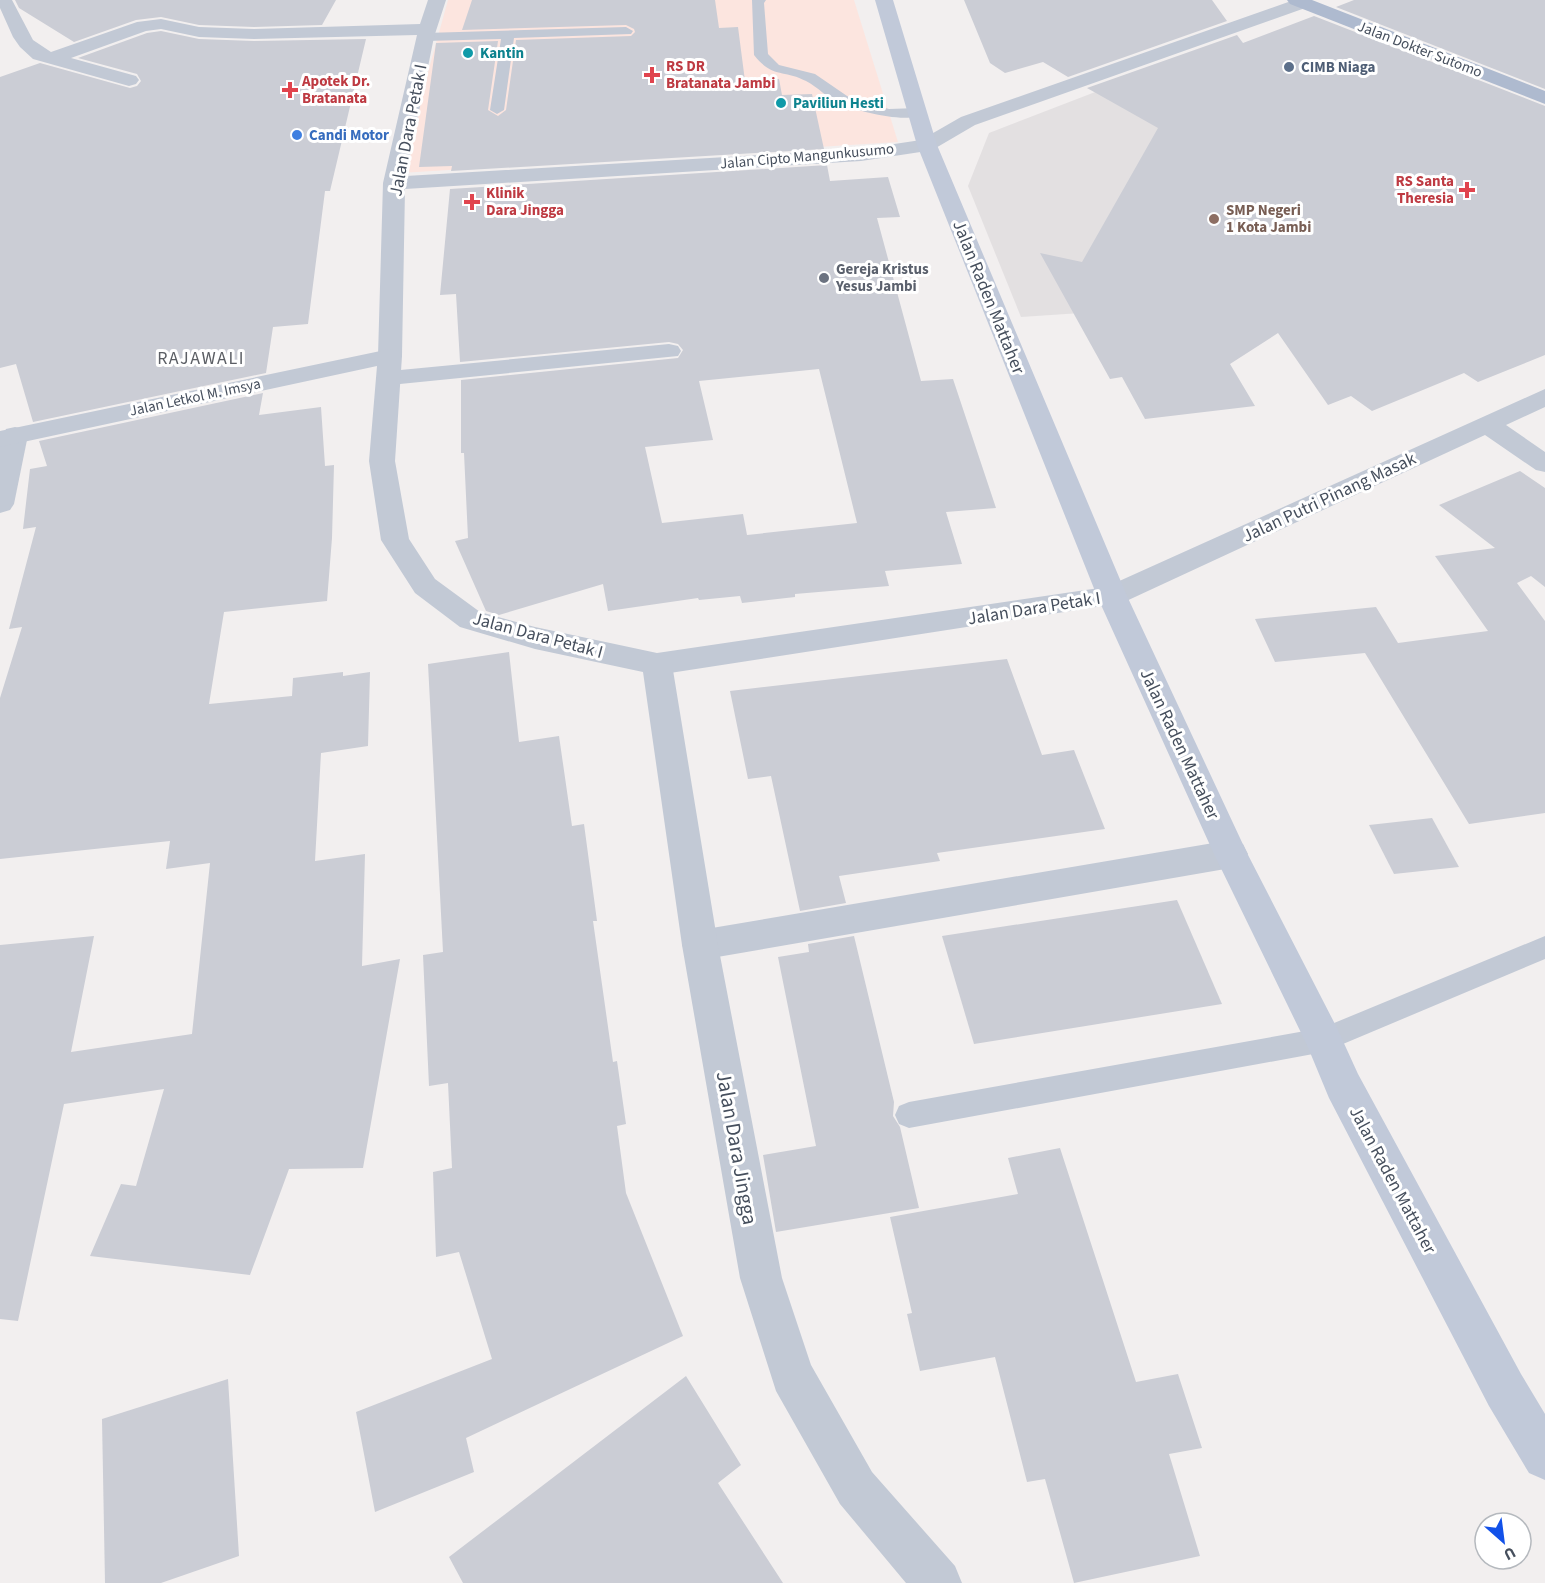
<svg xmlns="http://www.w3.org/2000/svg" width="1545" height="1583" font-family="'Source Sans 3',sans-serif">
  <style>
    .education { fill: #e3e0e1 }
    .medical { fill: #fce5df }
    .building { fill: #cbcdd5; fill-rule: evenodd }
    .lines { fill: none; stroke-linecap: round; stroke-linejoin: round }
    .service { fill: #c2c9d5; fill-rule: evenodd }
    .minor { fill: #c2c9d5; fill-rule: evenodd }
    .tertiary { fill: #c2c9d5; fill-rule: evenodd }
    .secondary { fill: #c1c9d9; fill-rule: evenodd }
    .primary { fill: #aebacf; fill-rule: evenodd }
    .culture-dot { fill: #0f9aa8; stroke: #fff; stroke-width: 2 }
    .service-dot { fill: #5c6f8a; stroke: #fff; stroke-width: 2 }
    .health-dot { fill: #e0444e; stroke: #fff; stroke-width: 2 }
    .shop-dot { fill: #3f7fe0; stroke: #fff; stroke-width: 2 }
    .education-dot { fill: #8d6e63; stroke: #fff; stroke-width: 2 }
    .worship-dot { fill: #6b7280; stroke: #fff; stroke-width: 2 }
    .labels { text-anchor: middle; stroke-width: 6; stroke-linejoin: round; paint-order: stroke }
    .far-street-label { font-size: 15px; fill: #464f5d; stroke: #fff }
    .far-culture-label { font-size: 15px; font-weight: bold; fill: #0d838f; stroke: #fff; text-anchor: start }
    .far-health-label { font-size: 15px; font-weight: bold; fill: #be3a42; stroke: #fff; text-anchor: start }
    .far-service-label { font-size: 15px; font-weight: bold; fill: #4e5e75; stroke: #fff; text-anchor: start }
    .far-shop-label { font-size: 15px; font-weight: bold; fill: #366cbe; stroke: #fff; text-anchor: start }
    .far-education-label { font-size: 15px; font-weight: bold; fill: #785e54; stroke: #fff; text-anchor: start }
    .far-worship-label { font-size: 15px; font-weight: bold; fill: #5b616d; stroke: #fff; text-anchor: start }
    .street-label { font-size: 18px; fill: #464f5d; stroke: #fff }
    .far-quarter-label { font-size: 18px; letter-spacing: 1.5px; fill: #5b5e64; stroke: #fff }
    .near-street-label { font-size: 21px; fill: #464f5d; stroke: #fff }
  </style>
  <rect width="100%" height="100%" fill="#f2efef"/>
  <path class="education" d="M1142,74L1424,290L1021,317L968,186L989,133Z"/>
  <path class="medical" d="M448,0H854L898,142L400,173Z"/>
  <g class="building">
    <path d="M15,0H336L322,25L254,27L199,25L161,17L136,20L74,42L19,8Z"/>
    <path d="M472,0H715L719,28L738,27L745,81L779,79L782,95L812,94L824,149L451,171L452,166L419,167L436,43L498,41L488,110L498,116L506,110L516,40L631,36L635,32L634,29L626,25L462,30Z"/>
    <path d="M964,0H1212L1227,21L1068,77L1043,62L1005,73L990,63Z"/>
    <path d="M1354,0H1545V89L1336,7Z"/>
    <path d="M1314,16L1545,106V355L1478,382L1464,373L1372,411L1351,396L1328,405L1278,333L1230,364L1255,406L1145,419L1122,377L1110,379L1040,253L1082,262L1158,128L1087,88L1237,35L1243,43Z"/>
    <path d="M161,31L199,39L254,41L366,39L330,191H325L308,324L273,327L266,373L33,422L16,364L0,368V77L40,63L130,88L137,86L141,81L137,74L78,58L147,33Z"/>
    <path d="M827,165L830,181L888,177L900,217L877,218L921,381L953,379L996,508L946,512L962,564L885,571L889,586L795,594V597L742,603L740,596L699,600L698,598L608,611L603,584L499,615L486,611L455,541L468,538L464,453H461V380L678,358L683,350L678,344L669,342L460,362L456,294L440,295L450,189ZM819,369L857,523L747,535L743,514L662,523L645,447L713,440L699,381Z"/>
    <path d="M263,393L259,415L321,407L325,466L334,465L332,538L327,601L224,612L209,704L292,696L293,678L343,672V676L370,672L368,746L321,753L315,861L365,854L362,966L400,959L363,1168L289,1169L250,1275L90,1256L121,1184L136,1186L164,1089L64,1104L18,1321L0,1319V945L94,936L71,1052L192,1034L210,863L166,869L170,841L0,859V698L22,627L9,629L36,527L23,529L30,469L47,466L39,441Z"/>
    <path d="M1520,471L1545,488V587L1531,576L1517,583L1545,621V813L1469,824L1365,653L1275,662L1255,619L1376,607L1398,643L1488,631L1435,556L1495,548L1439,505Z"/>
    <path d="M509,652L519,742L559,736L572,826L584,824L597,921H593L613,1062L617,1061L626,1124L617,1126L626,1193L683,1336L466,1438L474,1472L375,1512L356,1412L492,1359L459,1252L436,1257L433,1172L452,1168L448,1083L429,1086L423,955L443,952L428,664Z"/>
    <path d="M1007,659L1042,755L1074,750L1105,829L937,853L940,861L839,876L846,903L800,911L771,776L748,779L730,691Z"/>
    <path d="M1432,818L1459,867L1394,874L1369,825Z"/>
    <path d="M1177,900L1222,1004L974,1044L942,936Z"/>
    <path d="M854,936L894,1102L893,1116L900,1127L919,1208L776,1232L763,1155L816,1146L778,957L809,952L808,944Z"/>
    <path d="M1060,1148L1136,1382L1178,1374L1202,1448L1169,1454L1200,1556L1074,1583L1045,1479L1027,1482L995,1357L920,1371L907,1314L912,1313L890,1217L1018,1194L1008,1158Z"/>
    <path d="M686,1376L741,1465L718,1483L783,1583H463L449,1557Z"/>
    <path d="M228,1379L239,1556L161,1583H105L102,1419Z"/>
  </g>
  <g class="lines">
    <g class="service">
      <path d="M752,0H766L764,3L768,54L779,65L815,74L850,98L889,109L918,108L925,112C913,126 857,111 841,104C828,99 818,87 806,81C784,69 773,79 754,55Z"/>
      <path d="M626,27L633,31L631,34L514,38L504,110L497,114L490,110L501,39L425,41L418,37L425,33Z"/>
      <path d="M1545,936V959L1324,1052L909,1128L899,1124L895,1115L899,1106L909,1102L1322,1028Z"/>
    </g>
    <g class="minor">
      <path d="M0,0H12L33,40L51,52L137,22L161,19L199,27L254,29L420,24L428,0H446L434,37L406,176L861,149L921,140L961,117L1294,0H1309L1311,3L1308,7L975,125L934,149L927,151L861,161L405,189L402,356L399,361L390,363L381,361L378,356L383,183L417,35L254,39L199,37L161,29L146,31L71,58L136,76L139,80L136,84L129,86L33,59L20,47L13,37L0,8Z"/>
      <path d="M669,344L678,346L681,351L678,356L390,385L381,383L378,378L381,373L390,371Z"/>
      <path d="M1545,389V407L1506,425L1545,452V472L1536,470L1485,435L1122,603L657,675L646,672L642,664L646,656L657,653L1106,587Z"/>
      <path d="M15,427L24,429L28,435L14,504L10,510L0,513V444L6,429Z"/>
      <path d="M1231,840L1243,844L1248,854L1243,864L1231,868L700,960L687,956L682,945L687,934L700,930Z"/>
    </g>
    <path class="tertiary" d="M390,349L399,351L402,356L395,461L409,539L435,579L480,612L535,627L657,653L668,656L672,664L718,945L782,1278L811,1365L872,1472L955,1566L962,1583H906L840,1504L776,1391L740,1278L682,945L643,672L535,649L460,627L415,593L381,540L369,461L377,366L0,447V431Z"/>
    <path class="secondary" d="M875,0H893L937,145L1127,596L1247,853L1337,1028L1358,1074L1521,1374L1545,1414V1480L1529,1473L1489,1406L1329,1098L1307,1045L1214,854L1097,596L917,145Z"/>
    <path class="primary" d="M1287,0H1312L1545,91V104L1290,4Z"/>
  </g>
  <g class="culture-dot">
    <circle cx="468" cy="53" r="6"/>
    <circle cx="781" cy="103" r="6"/>
  </g>
  <circle class="service-dot" cx="1289" cy="67" r="6"/>
  <g class="health-dot">
    <path d="M649 66h6v6h6v6h-6v6h-6v-6h-6v-6h6z"/>
    <path d="M287 81h6v6h6v6h-6v6h-6v-6h-6v-6h6z"/>
    <path d="M1464 181h6v6h6v6h-6v6h-6v-6h-6v-6h6z"/>
    <path d="M469 193h6v6h6v6h-6v6h-6v-6h-6v-6h6z"/>
  </g>
  <circle class="shop-dot" cx="297" cy="135" r="6"/>
  <circle class="education-dot" cx="1214" cy="219" r="6"/>
  <circle class="worship-dot" cx="824" cy="278" r="6"/>
  <g class="labels">
    <g class="far-street-label">
      <text transform="translate(1420 49) rotate(21)" y="5">Jalan Dokter Sutomo</text>
      <text transform="translate(807 156) rotate(-5)" y="5">Jalan Cipto Mangunkusumo</text>
      <text transform="translate(195 397) rotate(-12)" y="5">Jalan Letkol M. Imsya</text>
    </g>
    <g class="far-culture-label">
      <text x="480" y="58">Kantin</text>
      <text x="793" y="108">Paviliun Hesti</text>
    </g>
    <g class="far-health-label">
      <text x="666" y="71">RS DR<tspan x="666" dy="17">Bratanata Jambi</tspan></text>
      <text x="302" y="86">Apotek Dr.<tspan x="302" dy="17">Bratanata</tspan></text>
      <text x="1454" y="186" text-anchor="end">RS Santa<tspan x="1454" dy="17">Theresia</tspan></text>
      <text x="486" y="198">Klinik<tspan x="486" dy="17">Dara Jingga</tspan></text>
    </g>
    <g class="far-service-label">
      <text x="1301" y="72">CIMB Niaga</text>
    </g>
    <g class="far-shop-label">
      <text x="309" y="140">Candi Motor</text>
    </g>
    <g class="far-education-label">
      <text x="1226" y="215">SMP Negeri<tspan x="1226" dy="17">1 Kota Jambi</tspan></text>
    </g>
    <g class="far-worship-label">
      <text x="836" y="274">Gereja Kristus<tspan x="836" dy="17">Yesus Jambi</tspan></text>
    </g>
    <g class="street-label">
      <text transform="translate(408 130) rotate(-79)" y="6">Jalan Dara Petak I</text>
      <text transform="translate(989 297) rotate(68)" y="6">Jalan Raden Mattaher</text>
      <text transform="translate(1329 497) rotate(-25)" y="6">Jalan Putri Pinang Masak</text>
      <text transform="translate(1034 608) rotate(-9)" y="6">Jalan Dara Petak I</text>
      <text transform="translate(538 635) rotate(15)" y="6">Jalan Dara Petak I</text>
      <text transform="translate(1180 744) rotate(65)" y="6">Jalan Raden Mattaher</text>
      <text transform="translate(1393 1180) rotate(62)" y="6">Jalan Raden Mattaher</text>
    </g>
    <g class="far-quarter-label">
      <text x="201" y="364">RAJAWALI</text>
    </g>
    <g class="near-street-label">
      <text transform="translate(737 1148) rotate(80)" y="7">Jalan Dara Jingga</text>
    </g>
  </g>
  <g transform="translate(1503 1541) rotate(152)"><circle r="28" fill="#ffffff" stroke="#b5b9be" stroke-width="1.5"/>
  <path d="M0-4.5L10 22L0 15L-10 22Z" fill="#1251e9"/>
  <text y="-9" font-size="16" font-weight="bold" text-anchor="middle" fill="#464f5d">U</text>
  </g>
</svg>
